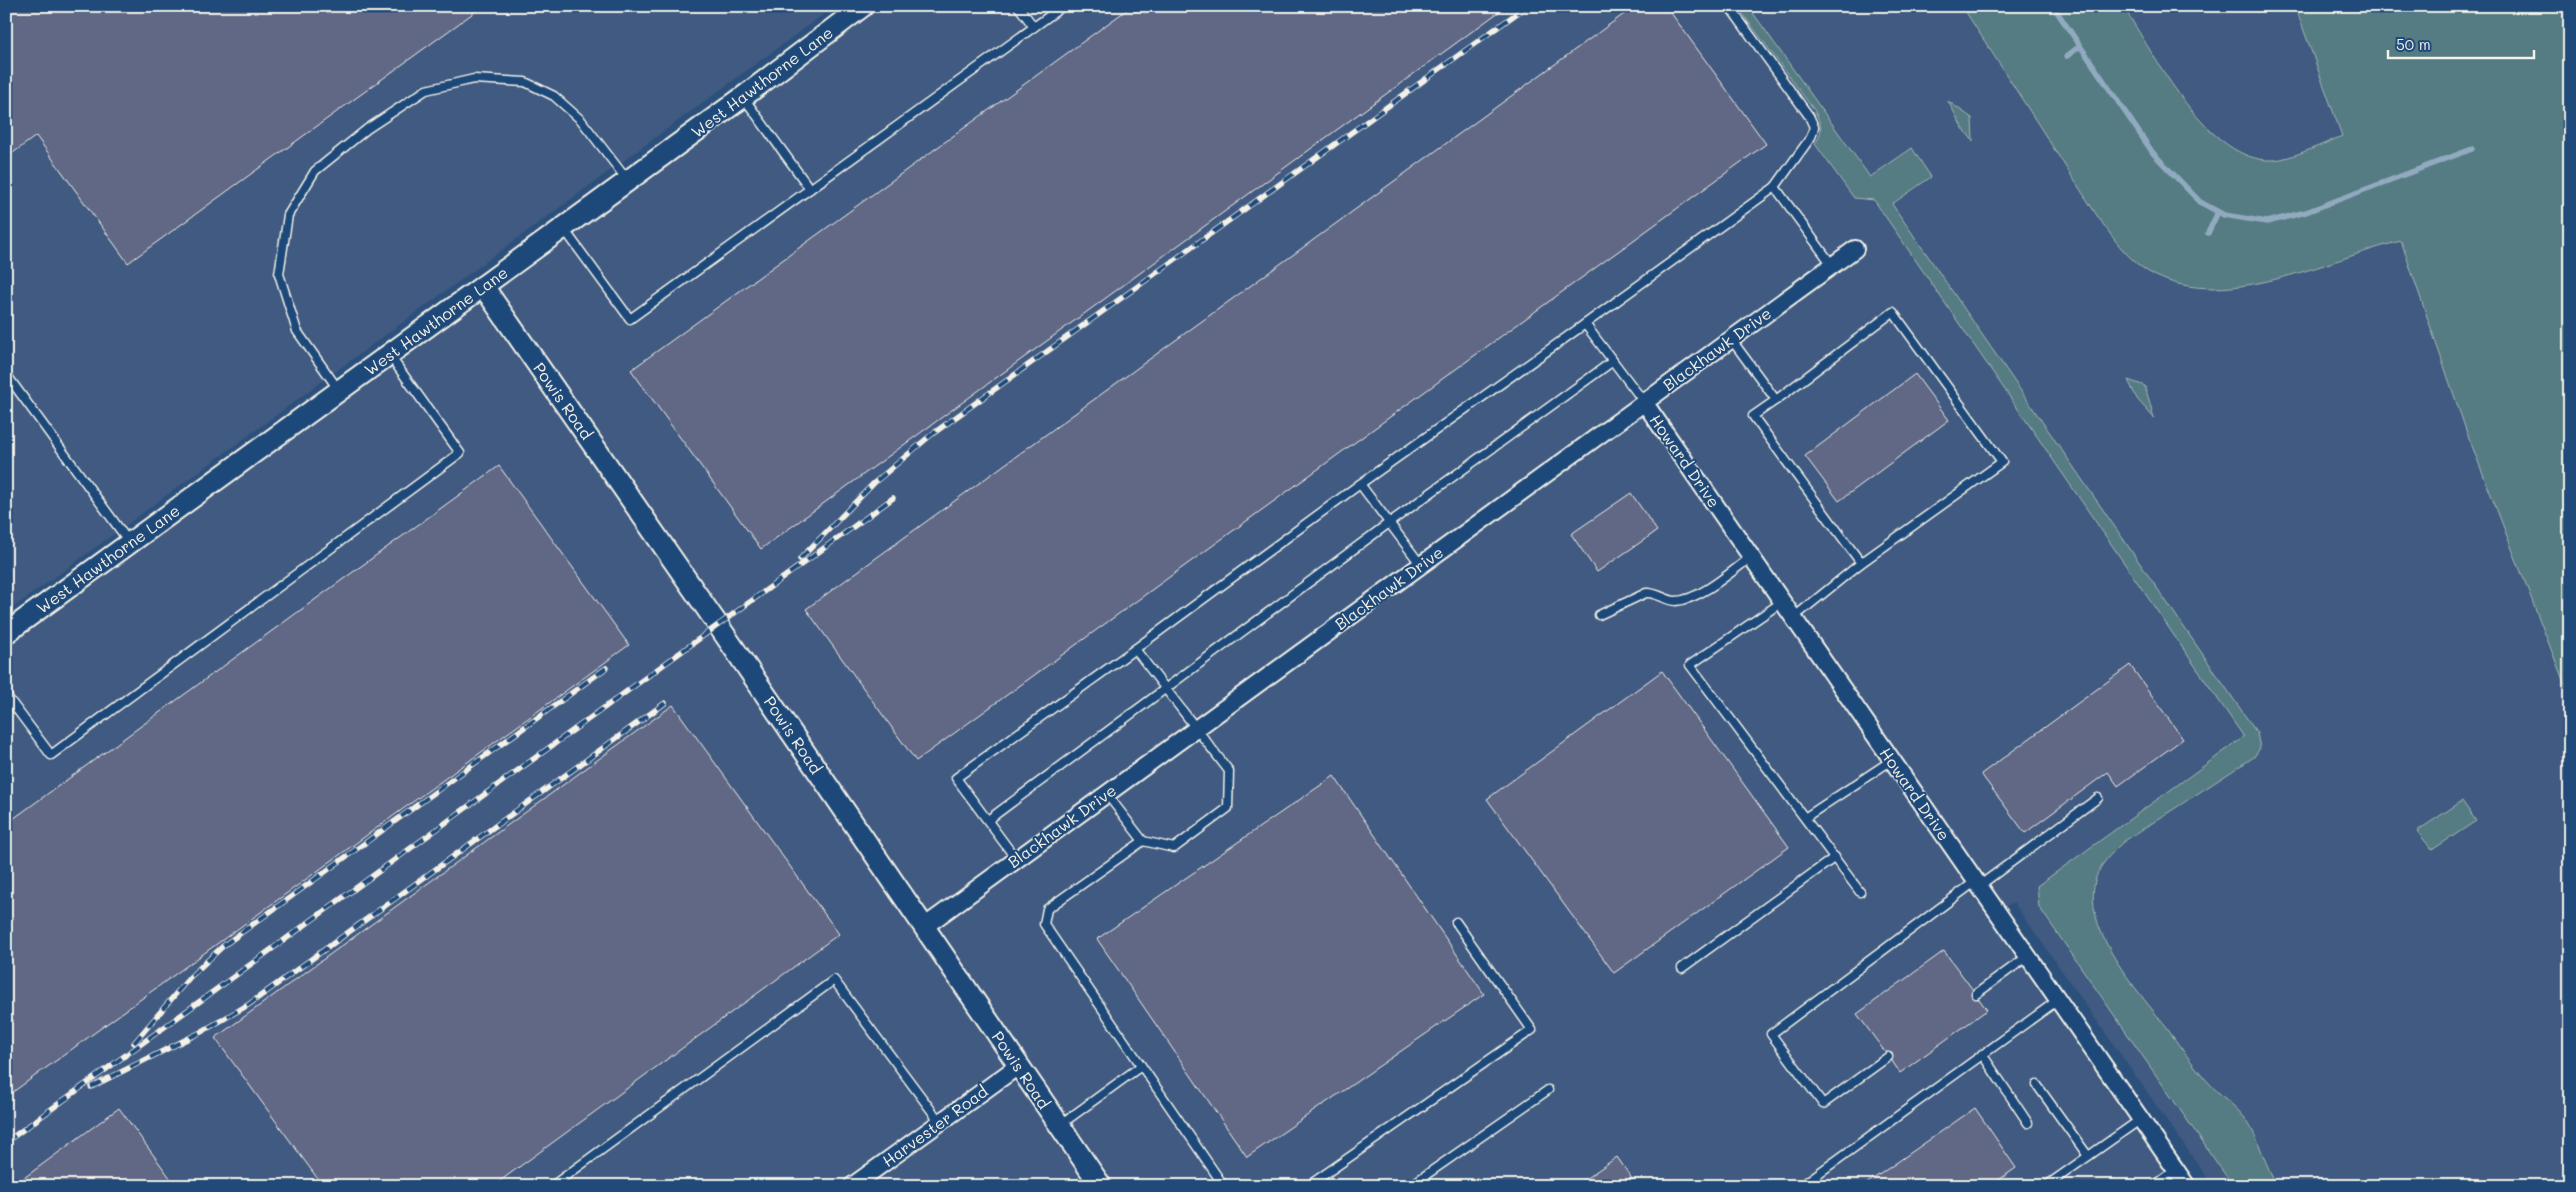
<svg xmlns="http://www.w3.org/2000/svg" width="2576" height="1192" font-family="Mali,sans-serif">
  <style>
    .built { fill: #405a81 }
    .green { fill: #547b82; stroke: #a4b6b5 }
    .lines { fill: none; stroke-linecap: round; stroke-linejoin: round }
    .stream { stroke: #92aac0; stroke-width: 5.5 }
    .building { fill: #616886; stroke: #f4f1e8 }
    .service-casing { stroke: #f4f1e8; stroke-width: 11 }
    .minor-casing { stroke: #f4f1e8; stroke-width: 20 }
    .tertiary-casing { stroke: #f4f1e8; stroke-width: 24 }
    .service { stroke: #1f4a7a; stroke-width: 8 }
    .minor { stroke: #1f4a7a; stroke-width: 16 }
    .tertiary { stroke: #1f4a7a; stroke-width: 20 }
    .rail-casing { stroke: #f4f1e8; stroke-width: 5.5 }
    .rail { stroke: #1f4a7a; stroke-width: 4; stroke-dasharray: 11; stroke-linecap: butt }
    .labels { text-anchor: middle; stroke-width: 4; stroke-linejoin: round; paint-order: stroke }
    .street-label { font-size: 16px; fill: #f4f1e8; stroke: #1f4a7a }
  </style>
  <rect width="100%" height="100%" fill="#2c507c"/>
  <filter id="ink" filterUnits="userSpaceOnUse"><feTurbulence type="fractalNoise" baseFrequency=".02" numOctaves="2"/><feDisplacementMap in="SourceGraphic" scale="10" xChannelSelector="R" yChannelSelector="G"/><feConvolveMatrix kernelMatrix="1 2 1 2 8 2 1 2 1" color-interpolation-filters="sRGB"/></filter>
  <g filter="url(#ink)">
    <g class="built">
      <path d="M6,6H835L6,613Z"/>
      <path d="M868,6H2570V1186H2213L2014,903L1995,909L2196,1186H6V630Z"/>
    </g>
    <g class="green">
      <path d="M1737,6H1748L1870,177L1912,148L1931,177L1892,204L2257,733L2260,748L2254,757L2123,842C2112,853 2098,866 2095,881C2083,932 2137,989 2166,1027C2179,1045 2192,1064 2207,1081C2218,1094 2234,1104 2245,1118C2260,1139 2264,1165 2278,1186H2233L2039,907L2037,886L2244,737L1874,200L1854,198L1815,144C1824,130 1821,124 1814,110Z"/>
      <path d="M1962,6H2123C2154,54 2208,164 2274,160C2290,159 2326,143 2342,136L2295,6H2570V698L2467,433L2401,241C2327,259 2220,316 2147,271C2126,258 2110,234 2096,214Z"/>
      <path d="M1948,101L1972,118L1973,141L1962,127Z"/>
      <path d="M2128,380L2145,386L2154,418L2137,399Z"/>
      <path d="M2462,801L2476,821L2432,850L2417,831Z"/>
    </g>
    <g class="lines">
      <g class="stream">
        <path d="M2053,6L2153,153L2200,202L2224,215L2267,222L2306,212L2472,149"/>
        <path d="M2067,56L2080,46"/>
        <path d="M2208,233L2218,212"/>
      </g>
    </g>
    <g class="building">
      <path d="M6,6H483L128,263L36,136L6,158Z"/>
      <path d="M1132,6H1507L761,549L631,370Z"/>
      <path d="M1635,6H1666L1766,144L916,761L806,609Z"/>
      <path d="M1915,374L1949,420L1839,501L1805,456Z"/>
      <path d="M499,466L629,645L6,1097V824Z"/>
      <path d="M1631,493L1657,531L1597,572L1571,534Z"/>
      <path d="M2130,665L2183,739L2118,786L2108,772L2025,833L1981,774Z"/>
      <path d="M1662,671L1789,847L1614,973L1487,799Z"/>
      <path d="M673,705L839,934L493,1186H323L215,1038Z"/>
      <path d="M1334,776L1484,994L1247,1157L1097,939Z"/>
      <path d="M1944,951L1973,990L1972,998L1979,999L1987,1010L1900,1073L1892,1061V1053L1885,1052L1857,1014Z"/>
      <path d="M119,1108L176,1186H13Z"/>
      <path d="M1975,1108L2016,1168L1990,1186H1863Z"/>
      <path d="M1617,1157L1637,1186H1575Z"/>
    </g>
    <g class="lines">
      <g class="service-casing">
        <g id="service">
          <path d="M1018,6L1034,27"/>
          <path d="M1729,6L1809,116L1814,127L1811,137L1775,187"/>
          <path d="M744,98L810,189"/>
          <path d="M564,229L630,319L1063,6"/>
          <path d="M1731,339L1776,400L1753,416L1861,563L1793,618"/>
          <path d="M6,374L129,542"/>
          <path d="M338,389L297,331L279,274L288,215L315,171L367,129L426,90L474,79L525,82L554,96L581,120L628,181"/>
          <path d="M1776,400L1893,312L2002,462L1861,563"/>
          <path d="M1644,402L1585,324L1775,187L1832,265"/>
          <path d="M1421,565L1360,484L1585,324"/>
          <path d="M1782,602L1690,665L1860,892"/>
          <path d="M1599,615L1646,593C1657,592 1666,601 1676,601C1700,600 1732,571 1751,557"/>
          <path d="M6,695L51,755L460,453L390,356"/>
          <path d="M1106,793L1143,841L1174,848L1228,808L1229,771L1135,649L1360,484"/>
          <path d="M1806,817L1892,760"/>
          <path d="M988,820L1389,523L1613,361"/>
          <path d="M1143,841L1047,909L1044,924L1224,1186"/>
          <path d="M1016,859L956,778L1135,649"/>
          <path d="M1979,886L2098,798"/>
          <path d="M1682,968L1835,857"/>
          <path d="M1976,994L2028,956"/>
          <path d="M1982,1054L2028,1123"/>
          <path d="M1888,1057L1823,1104L1771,1034L1976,881"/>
          <path d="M2037,1085L2088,1156"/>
          <path d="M1060,1125L1141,1066"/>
          <path d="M552,1186L834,980L940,1122"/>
          <path d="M1308,1186L1532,1030L1456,922"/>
          <path d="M1410,1186L1548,1090"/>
          <path d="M1801,1186L2058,1000"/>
          <path d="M2046,1186L2141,1119"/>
          <path d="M2154,1186L2176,1170"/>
        </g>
      </g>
      <g class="minor-casing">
        <g id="minor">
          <path d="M1644,402L2187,1186"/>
          <path d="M924,927L1855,249"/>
          <path d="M852,1186L1018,1066"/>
        </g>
      </g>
      <g class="tertiary-casing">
        <g id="tertiary">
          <path d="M483,286L718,625L1101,1186"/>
          <path d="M6,633L743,97L863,6"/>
        </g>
      </g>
      <use href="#service" class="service"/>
      <use href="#minor" class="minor"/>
      <use href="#tertiary" class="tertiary"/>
      <g class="rail-casing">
        <g id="rail">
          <path d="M800,559L874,483L931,435L1527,6"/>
          <path d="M134,1043L190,977L223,946L606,668"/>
          <path d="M91,1087L201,1032L248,1005L665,703"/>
          <path d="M6,1142L893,498"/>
        </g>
      </g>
      <use href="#rail" class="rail"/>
    </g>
  </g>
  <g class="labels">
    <g class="street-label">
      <text transform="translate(762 82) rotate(-37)" y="6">West Hawthorne Lane</text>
      <text transform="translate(436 321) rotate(-36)" y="6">West Hawthorne Lane</text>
      <text transform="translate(1717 349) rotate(-36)" y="6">Blackhawk Drive</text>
      <text transform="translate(563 401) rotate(55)" y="6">Powis Road</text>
      <text transform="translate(1685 461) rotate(55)" y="6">Howard Drive</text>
      <text transform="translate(108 559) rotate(-36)" y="6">West Hawthorne Lane</text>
      <text transform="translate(1389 588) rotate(-36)" y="6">Blackhawk Drive</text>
      <text transform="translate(793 735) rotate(56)" y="6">Powis Road</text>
      <text transform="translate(1915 794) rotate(55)" y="6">Howard Drive</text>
      <text transform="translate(1062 826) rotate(-36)" y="6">Blackhawk Drive</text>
      <text transform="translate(1021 1070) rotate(56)" y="6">Powis Road</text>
      <text transform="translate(935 1126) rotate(-36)" y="6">Harvester Road</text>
    </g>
  </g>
  <rect width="2576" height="1192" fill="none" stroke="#1f4a7a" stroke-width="25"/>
  <rect x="12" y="12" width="2551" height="1167" fill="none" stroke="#f4f1e8" stroke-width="2" filter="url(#ink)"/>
  <path d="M2388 50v8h146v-8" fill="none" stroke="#f4f1e8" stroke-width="2.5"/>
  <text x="2396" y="50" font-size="15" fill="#f4f1e8" stroke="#1f4a7a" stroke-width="4" paint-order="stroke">50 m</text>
</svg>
